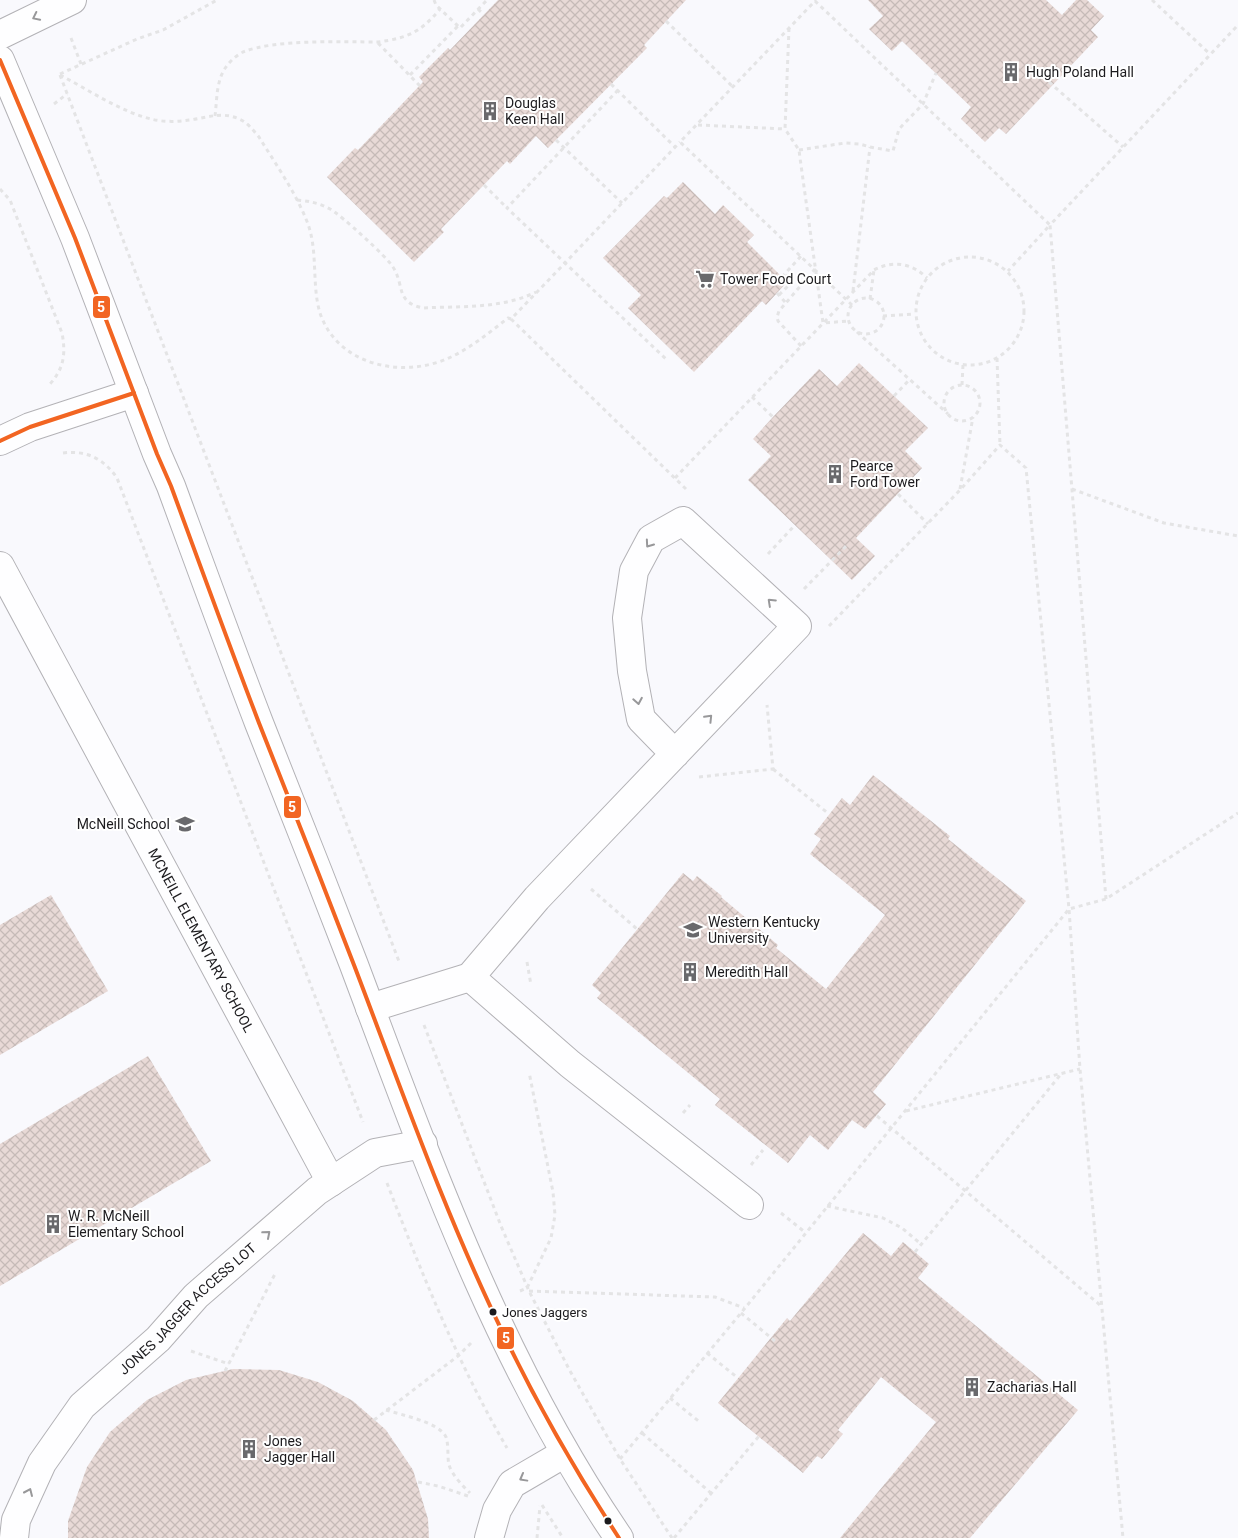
<svg xmlns="http://www.w3.org/2000/svg" width="1238" height="1538" font-family="Roboto,sans-serif">
  <style>
    .building { fill: url(#building-cross-hatch) }
    .lines { fill: none; stroke-linecap: round; stroke-linejoin: round }
    .minor-casing { stroke: #b3b2b6; stroke-width: 30 }
    .major-casing { stroke: #b3b2b6; stroke-width: 30 }
    .path { stroke: #e4e4e5; stroke-width: 3; stroke-dasharray: 4 4; stroke-linecap: butt }
    .minor { stroke: #fefeff; stroke-width: 28 }
    .major { stroke: #fefeff; stroke-width: 28 }
    .bus-1-casing { stroke: #fff; stroke-width: 8 }
    .bus-1 { stroke: #f26522; stroke-width: 4 }
    .oneway { stroke: #98989a }
    .bus-dot { fill: #1c1b1e; stroke: #fff; stroke-width: 2 }
    .labels { text-anchor: middle; stroke-width: 4; stroke-linejoin: round; paint-order: stroke }
    .bus-label { font-size: 13px; fill: #1c1b1e; stroke: #fff; text-anchor: start }
    .poi-label { font-size: 14px; fill: #1c1b1e; stroke: #fff; text-anchor: start }
    .street-label { font-size: 14px; fill: #1c1b1e; stroke: #fff }
    .line-badge { stroke: #fff; stroke-width: 2 }
    .badge-label { font-size: 14px; text-anchor: middle; font-weight: bold; fill: #fff }
  </style>
  <defs>
    <pattern id="building-cross-hatch" width="8" height="8" patternUnits="userSpaceOnUse" patternTransform="scale(1.25)"><rect width="8" height="8" fill="#e8d9d6"/><path d="M0 0l8 8M0 8l8-8" fill="none" stroke="#c6bab7"/></pattern>
  </defs>
  <rect width="100%" height="100%" fill="#f9f9fd"/>
  <g class="building">
    <path d="M498,0H686L644,45L647,48L548,148L536,136L510,164L507,161L441,229L444,232L414,262L327,177L355,148L358,150L423,82L419,77L448,48L450,50Z"/>
    <path d="M868,0H1046L1062,15L1076,0H1087L1104,16L1091,30L1098,37L1049,89L1006,134L999,128L985,142L961,119L971,107L902,41L892,51L869,29L883,16Z"/>
    <path d="M683,182L715,214L723,205L754,235L747,242L787,282L766,305L762,301L694,372L628,308L641,295L603,258L664,196L667,198Z"/>
    <path d="M859,363L928,428L905,451L922,468L856,538L875,556L852,580L748,480L771,456L753,439L773,417L819,369L837,386Z"/>
    <path d="M873,775L950,836L948,839L1026,901L873,1092L886,1104L865,1129L852,1120L828,1150L810,1135L788,1163L715,1105L720,1099L597,998L601,993L592,985L683,873L693,881L697,876L722,896L721,897L778,945L776,948L826,989L885,915L810,854L821,839L814,834L842,798L850,805Z"/>
    <path d="M51,895L108,991L0,1055V925Z"/>
    <path d="M148,1056L211,1161L0,1286V1144Z"/>
    <path d="M863,1233L891,1256L903,1242L929,1264L918,1278L1078,1410L970,1538H840L936,1422L881,1377L838,1430L843,1434L822,1459L817,1456L803,1473L718,1403L787,1318L790,1321Z"/>
    <path d="M233,1369L279,1370L318,1382L353,1401L386,1430L413,1470L428,1519L429,1538H68V1521L87,1467L110,1432L147,1400L186,1380Z"/>
  </g>
  <g class="lines">
    <g class="minor-casing">
      <g id="minor">
        <path d="M0,35L72,0"/>
        <path d="M0,441L30,427L134,393"/>
        <path id="s1" d="M0,566L331,1182"/>
        <path d="M470,977L570,1064L749,1205"/>
        <path d="M370,1008L470,977L537,898L797,626L683,521L651,539L634,571L627,618L632,671L641,719L675,754"/>
        <path id="s2" d="M14,1538L16,1520L42,1463L82,1406L158,1339L196,1296L317,1191L375,1153L423,1144"/>
        <path d="M489,1538L497,1510L512,1484L565,1453"/>
      </g>
    </g>
    <g class="major-casing">
      <path id="major" d="M0,60L75,238L157,454L171,486C200,565 229,645 259,723C291,804 323,884 354,965C428,1162 499,1363 619,1538"/>
    </g>
    <g class="path">
      <path d="M434,0L436,5L460,28L487,0"/>
      <path d="M1152,0L1210,54"/>
      <path d="M478,9L484,15"/>
      <path d="M666,21L733,87"/>
      <path d="M789,28L785,129L799,150L800,158L823,323L849,321"/>
      <path d="M71,38L81,64"/>
      <path d="M378,43L420,86"/>
      <path d="M60,74L137,39L163,30L217,0"/>
      <path d="M60,75L400,964"/>
      <path d="M60,75C89,90 119,111 151,119C162,122 177,122 189,120C206,118 222,111 239,119C247,122 253,130 259,137C275,163 294,190 306,219C319,249 311,283 320,313C338,367 405,379 451,357C472,347 490,332 508,318L511,319L565,263L667,360"/>
      <path d="M410,75L458,26"/>
      <path d="M1049,82L1123,147"/>
      <path d="M611,84L675,147"/>
      <path d="M618,90L507,208L565,263L680,142"/>
      <path d="M54,104L67,94"/>
      <path d="M215,116C217,101 216,84 224,70C228,63 235,56 243,52C276,39 342,42 378,42C408,38 421,32 440,9"/>
      <path d="M698,125L785,129"/>
      <path d="M556,140L622,203"/>
      <path d="M799,150L845,143L860,144L870,147L893,151L899,129L923,104L936,73"/>
      <path d="M484,185L507,208"/>
      <path d="M0,189L10,200L62,333C66,354 64,369 49,385"/>
      <path d="M297,200C309,201 319,203 330,209C341,215 387,257 393,267C405,286 395,302 423,308C460,306 502,309 536,292"/>
      <circle cx="970" cy="311" r="54"/>
      <path d="M782,277L801,256"/>
      <path d="M853,291L870,147"/>
      <path d="M777,293L786,303"/>
      <path d="M779,295L792,282L785,274"/>
      <circle cx="866" cy="316" r="18"/>
      <path d="M870,299L874,270"/>
      <path d="M852,305L680,142L815,1L1050,225L1008,271"/>
      <path d="M883,316L915,314"/>
      <path d="M511,319L686,489"/>
      <path d="M857,332L948,414"/>
      <path d="M801,346L778,321L777,317L779,311L815,269"/>
      <path d="M997,358L1000,445"/>
      <path d="M962,385L963,365"/>
      <circle cx="962" cy="403" r="18"/>
      <path d="M894,396L910,379"/>
      <path d="M752,397L773,417"/>
      <path d="M63,453C87,450 104,459 117,478L363,1122"/>
      <path d="M675,478L874,270C893,260 912,263 927,278"/>
      <path d="M960,489L973,417"/>
      <path d="M1072,489L1164,523L1238,536"/>
      <path d="M898,494L928,524"/>
      <path d="M768,554L795,525"/>
      <path d="M804,589L848,544"/>
      <path d="M829,626L960,490L1000,445L1026,468L1069,909L1080,1069L1123,1538"/>
      <path d="M773,769L829,814"/>
      <path d="M699,777L773,769L767,705"/>
      <path d="M591,889L637,929"/>
      <path d="M1106,899L1050,225L1238,25"/>
      <path d="M527,962L531,985"/>
      <path d="M424,1025L501,1226L529,1291L570,1371L620,1459L672,1538"/>
      <path d="M906,1111L1080,1069"/>
      <path d="M683,1113L690,1105"/>
      <path d="M877,1116L1100,1305"/>
      <path d="M751,1165L763,1150"/>
      <path d="M387,1183C422,1274 458,1364 507,1448"/>
      <path d="M827,1206L883,1218L902,1228L922,1245"/>
      <path d="M781,1213L806,1233"/>
      <path d="M915,1252L1062,1073"/>
      <path d="M520,1291L527,1288L551,1238L555,1215L553,1192L529,1072"/>
      <path d="M529,1291L715,1297L744,1308"/>
      <path d="M741,1313L775,1341"/>
      <path d="M191,1351L229,1364"/>
      <path d="M707,1353L738,1378"/>
      <path d="M225,1371L276,1272"/>
      <path d="M670,1398L701,1423"/>
      <path d="M386,1410C401,1415 439,1422 446,1437C449,1446 447,1456 449,1465C452,1475 463,1486 470,1493"/>
      <path d="M374,1420L458,1356L471,1343"/>
      <path d="M642,1433L712,1494"/>
      <path d="M620,1459L741,1313L1069,909L1106,899L1238,813"/>
      <path d="M418,1482L438,1486L468,1496"/>
      <path d="M542,1505L563,1538"/>
      <path d="M537,1538L540,1506"/>
      <path d="M674,1538L759,1436"/>
    </g>
    <use href="#minor" class="minor"/>
    <use href="#major" class="major"/>
    <g class="bus-1-casing">
      <g id="bus-1">
        <path d="M0,60L75,238L157,454L171,486C200,565 229,645 259,723C291,804 323,884 354,965C401,1088 445,1214 503,1333C537,1404 576,1472 619,1538"/>
        <path d="M0,441L30,427L134,393"/>
      </g>
    </g>
    <use href="#bus-1" class="bus-1"/>
  </g>
  <defs><path id="oneway-chevron" d="M-2-3.5L2.5 0L-2 3.5" fill="none" stroke-width="1.6" stroke-linecap="round" stroke-linejoin="round" transform="scale(1.25)"/></defs>
  <g class="oneway">
    <use href="#oneway-chevron" transform="translate(36 17) rotate(154)"/>
    <use href="#oneway-chevron" transform="translate(649 544) rotate(125)"/>
    <use href="#oneway-chevron" transform="translate(771 602) rotate(-137)"/>
    <use href="#oneway-chevron" transform="translate(638 701) rotate(80)"/>
    <use href="#oneway-chevron" transform="translate(709 718) rotate(-46)"/>
    <use href="#oneway-chevron" transform="translate(267 1234) rotate(-41)"/>
    <use href="#oneway-chevron" transform="translate(523 1478) rotate(151)"/>
    <use href="#oneway-chevron" transform="translate(29 1492) rotate(-66)"/>
  </g>
  <defs>
    <g id="building-bare" transform="scale(1.5)"><path d="M-4-6H4V6H1V3H-1V6H-4ZM-2.5-4.3h1.7v1.8h-1.7ZM.8-4.3h1.7v1.8H.8ZM-2.5-1h1.7V.8h-1.7ZM.8-1h1.7V.8H.8Z" fill="#69696c" stroke="#fff" stroke-width="2.5" paint-order="stroke"/></g>
    <g id="supermarket-bare" transform="scale(1.5)"><path d="M-6-5.5h2.5l.6 2H6L4.5 2H-2.5L-4.4-4H-6ZM-1.5 3.2a1.3 1.3 0 1 0 .1 0ZM3 3.2a1.3 1.3 0 1 0 .1 0Z" fill="#69696c" stroke="#fff" stroke-width="2.5" paint-order="stroke"/></g>
    <g id="school-bare" transform="scale(1.5)"><path d="M0-5L7-2L0 1L-7-2ZM-4 1L0 2.5L4 1V4Q0 6-4 4Z" fill="#69696c" stroke="#fff" stroke-width="2.5" paint-order="stroke"/></g>
    <g id="university-bare" transform="scale(1.5)"><path d="M0-5L7-2L0 1L-7-2ZM-4 1L0 2.5L4 1V4Q0 6-4 4Z" fill="#69696c" stroke="#fff" stroke-width="2.5" paint-order="stroke"/></g>
  </defs>
  <g fill-rule="evenodd">
    <use href="#building-bare" x="1011" y="72"/>
    <use href="#building-bare" x="490" y="111"/>
    <use href="#supermarket-bare" x="705" y="279"/>
    <use href="#building-bare" x="835" y="474"/>
    <use href="#school-bare" x="185" y="824"/>
    <use href="#university-bare" x="693" y="930"/>
    <use href="#building-bare" x="690" y="972"/>
    <use href="#building-bare" x="53" y="1224"/>
    <use href="#building-bare" x="972" y="1387"/>
    <use href="#building-bare" x="249" y="1449"/>
  </g>
  <g class="bus-dot">
    <circle cx="493" cy="1312" r="4.5"/>
    <circle cx="608" cy="1521" r="4.5"/>
  </g>
  <g class="labels">
    <g class="bus-label">
      <text x="502" y="1317">Jones Jaggers</text>
    </g>
    <g class="poi-label">
      <text x="1026" y="77">Hugh Poland Hall</text>
      <text x="505" y="108">Douglas<tspan x="505" dy="16">Keen Hall</tspan></text>
      <text x="720" y="284">Tower Food Court</text>
      <text x="850" y="471">Pearce<tspan x="850" dy="16">Ford Tower</tspan></text>
      <text x="170" y="829" text-anchor="end">McNeill School</text>
      <text x="708" y="927">Western Kentucky<tspan x="708" dy="16">University</tspan></text>
      <text x="705" y="977">Meredith Hall</text>
      <text x="68" y="1221">W. R. McNeill<tspan x="68" dy="16">Elementary School</tspan></text>
      <text x="987" y="1392">Zacharias Hall</text>
      <text x="264" y="1446">Jones<tspan x="264" dy="16">Jagger Hall</tspan></text>
    </g>
    <g class="street-label">
      <text dy="5" stroke="none"><textPath href="#s1" startOffset="425">MCNEILL ELEMENTARY SCHOOL</textPath></text>
      <text dy="5" stroke="none"><textPath href="#s2" startOffset="294">JONES JAGGER ACCESS LOT</textPath></text>
    </g>
  </g>
  <g class="line-badge">
    <rect x="92" y="295" width="19" height="24" rx="5" fill="#f26522"/>
    <rect x="283" y="795" width="19" height="24" rx="5" fill="#f26522"/>
    <rect x="496" y="1326" width="19" height="24" rx="5" fill="#f26522"/>
  </g>
  <g class="badge-label">
    <text x="101" y="312">5</text>
    <text x="292" y="812">5</text>
    <text x="506" y="1343">5</text>
  </g>
</svg>
